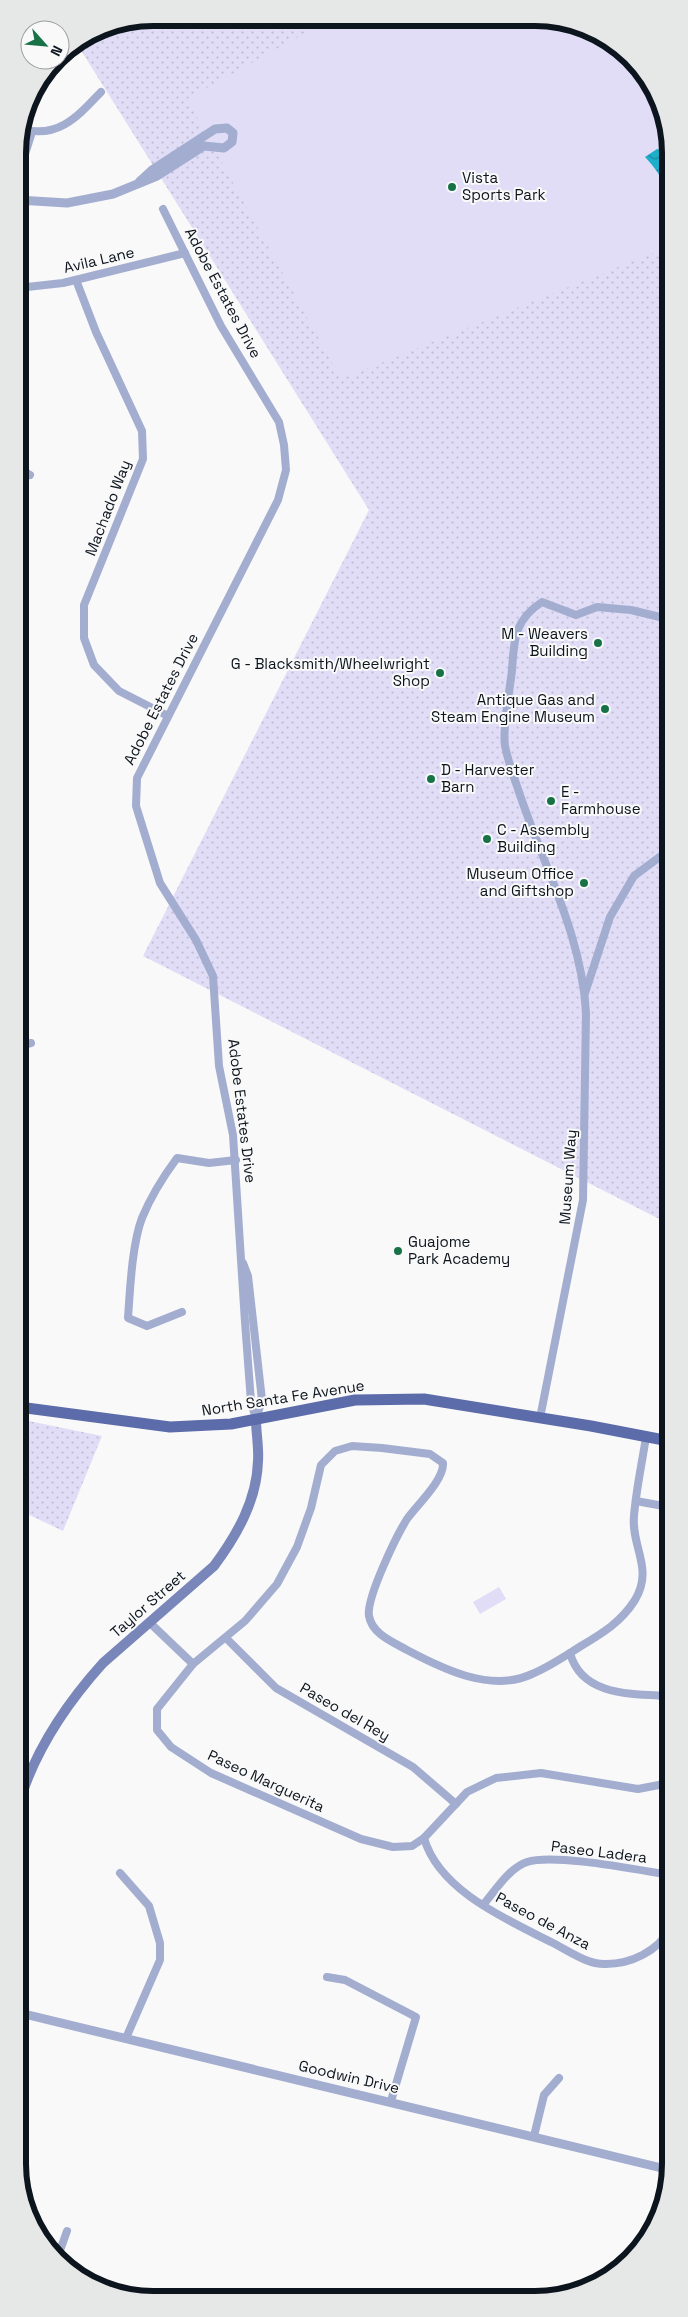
<svg xmlns="http://www.w3.org/2000/svg" width="688" height="2317" font-family="'Space Grotesk',sans-serif">
  <style>
    .grass { fill: url(#grass-dots) }
    .pitch { fill: #e1ddf7 }
    .water { fill: url(#water-waves) }
    .lines { fill: none; stroke-linecap: round; stroke-linejoin: round }
    .minor { stroke: #a2add0; stroke-width: 8 }
    .tertiary { stroke: #a2add0; stroke-width: 9 }
    .secondary { stroke: #7986ba; stroke-width: 10 }
    .primary { stroke: #5c6ba9; stroke-width: 11 }
    .poi-dot { fill: #187247; stroke: #f9f9f9; stroke-width: 2 }
    .labels { text-anchor: middle; stroke-width: 4; stroke-linejoin: round; paint-order: stroke }
    .poi-label { font-size: 15px; fill: #0c141d; stroke: #f9f9f9; text-anchor: start }
    .street-label { font-size: 15px; fill: #0c141d; stroke: #f9f9f9 }
    .rim { fill: none; stroke: #0c141d; stroke-width: 6 }
  </style>
  <defs>
    <pattern id="grass-dots" width="8" height="8" patternUnits="userSpaceOnUse" patternTransform="scale(1.25)"><rect width="8" height="8" fill="#e1ddf7"/><path d="M2 2h.1M6 6h.1" fill="none" stroke="#c0bdd3" stroke-width="1.8" stroke-linecap="round"/></pattern>
    <pattern id="water-waves" width="16" height="10" patternUnits="userSpaceOnUse" patternTransform="scale(1.25)"><rect width="16" height="10" fill="#1daec9"/><path d="M0 5q4-4 8 0t8 0" fill="none" stroke="#188ca3"/></pattern>
  </defs>
  <rect width="100%" height="100%" fill="#f9f9f9"/>
  <g class="grass">
    <path d="M153,18L561,20L631,57L668,127L669,1224L143,956L369,510L77,44L102,28Z"/>
    <path d="M19,1419L102,1436L63,1531L19,1510Z"/>
  </g>
  <g class="pitch">
    <path d="M330,19L561,20L631,57L668,127V247L341,379L187,99Z"/>
    <path d="M499,1587L506,1599L480,1614L473,1602Z"/>
  </g>
  <path class="water" d="M657,149L668,151V231L666,230C670,198 668,181 645,157Z"/>
  <g class="lines">
    <g class="minor">
      <path d="M21,129C59,139 78,116 101,92"/>
      <path d="M18,143L22,130"/>
      <path d="M18,176L32,132"/>
      <path d="M163,209L221,326L279,422L284,445L286,470L278,500L137,778L136,806L160,883L196,940L213,976L219,1066L233,1135L245,1322L251,1402L256,1419"/>
      <path d="M76,280L96,332L142,431L143,459L84,605V638L94,665L119,691L168,716"/>
      <path d="M18,288L63,283L185,253"/>
      <path d="M18,468L30,475"/>
      <path d="M585,993L610,917L634,876L669,850"/>
      <path d="M19,1046L31,1043"/>
      <path d="M243,1263L248,1276L262,1400L256,1419"/>
      <path d="M182,1312L147,1326L128,1318C130,1290 132,1244 142,1218C151,1196 163,1177 177,1158L209,1163L236,1160"/>
      <path d="M540,1418L583,1200L586,1013C582,934 542,863 518,789C513,775 508,761 505,746C502,727 510,690 512,670C514,640 514,620 542,602L576,615L597,607L631,610L668,619"/>
      <path d="M646,1437C642,1463 636,1490 634,1516C631,1547 654,1568 635,1600C621,1622 603,1633 581,1646C565,1656 549,1667 532,1674C491,1693 443,1669 407,1650C393,1642 372,1634 369,1616C366,1598 397,1535 407,1519C418,1504 444,1480 443,1463L430,1454L382,1448L352,1446L335,1451L321,1465L311,1508L297,1547L277,1584L245,1621L193,1664L157,1709V1730L171,1747L211,1773L361,1839L393,1847L412,1846L424,1838L467,1792L496,1778L541,1773L638,1789L664,1784L670,1780"/>
      <path d="M636,1501L669,1507"/>
      <path d="M149,1622L193,1664"/>
      <path d="M226,1638L276,1688L413,1767L456,1804"/>
      <path d="M570,1653C582,1697 633,1694 670,1696"/>
      <path d="M424,1838C439,1891 508,1920 553,1943C569,1951 588,1965 606,1964C631,1964 658,1951 670,1929"/>
      <path d="M120,1873L149,1906L160,1943V1960L126,2038"/>
      <path d="M483,1905C495,1891 509,1868 527,1862C554,1853 638,1870 670,1875"/>
      <path d="M327,1977L345,1980L416,2017L391,2101"/>
      <path d="M534,2136L544,2095L559,2078"/>
      <path d="M57,2259L67,2231"/>
    </g>
    <g class="tertiary">
      <path d="M18,200L67,203L113,194L157,176L204,146L224,148L232,142L233,133L227,128L215,129L152,170L139,182"/>
      <path d="M20,2013L670,2170"/>
    </g>
    <path class="secondary" d="M20,1800C36,1749 67,1703 103,1663L214,1566C237,1535 257,1500 258,1461C259,1447 256,1433 256,1419"/>
    <path class="primary" d="M19,1407L170,1427L231,1424L355,1400L424,1399L591,1426L669,1441"/>
  </g>
  <g class="poi-dot">
    <circle cx="452" cy="187" r="5"/>
    <circle cx="598" cy="643" r="5"/>
    <circle cx="440" cy="673" r="5"/>
    <circle cx="605" cy="709" r="5"/>
    <circle cx="431" cy="779" r="5"/>
    <circle cx="551" cy="801" r="5"/>
    <circle cx="487" cy="839" r="5"/>
    <circle cx="584" cy="883" r="5"/>
    <circle cx="398" cy="1251" r="5"/>
  </g>
  <g class="labels">
    <g class="poi-label">
      <text x="462" y="183">Vista<tspan x="462" dy="17">Sports Park</tspan></text>
      <text x="588" y="639" text-anchor="end">M - Weavers<tspan x="588" dy="17">Building</tspan></text>
      <text x="430" y="669" text-anchor="end">G - Blacksmith/Wheelwright<tspan x="430" dy="17">Shop</tspan></text>
      <text x="595" y="705" text-anchor="end">Antique Gas and<tspan x="595" dy="17">Steam Engine Museum</tspan></text>
      <text x="441" y="775">D - Harvester<tspan x="441" dy="17">Barn</tspan></text>
      <text x="561" y="797">E -<tspan x="561" dy="17">Farmhouse</tspan></text>
      <text x="497" y="835">C - Assembly<tspan x="497" dy="17">Building</tspan></text>
      <text x="574" y="879" text-anchor="end">Museum Office<tspan x="574" dy="17">and Giftshop</tspan></text>
      <text x="408" y="1247">Guajome<tspan x="408" dy="17">Park Academy</tspan></text>
    </g>
    <g class="street-label">
      <text transform="translate(99 260) rotate(-13)" y="5">Avila Lane</text>
      <text transform="translate(223 293) rotate(62)" y="5">Adobe Estates Drive</text>
      <text transform="translate(108 508) rotate(-69)" y="5">Machado Way</text>
      <text transform="translate(161 699) rotate(-63)" y="5">Adobe Estates Drive</text>
      <text transform="translate(242 1111) rotate(83)" y="5">Adobe Estates Drive</text>
      <text transform="translate(568 1177) rotate(-86)" y="5">Museum Way</text>
      <text transform="translate(283 1398) rotate(-9)" y="5">North Santa Fe Avenue</text>
      <text transform="translate(148 1604) rotate(-41)" y="5">Taylor Street</text>
      <text transform="translate(345 1712) rotate(30)" y="5">Paseo del Rey</text>
      <text transform="translate(266 1781) rotate(25)" y="5">Paseo Marguerita</text>
      <text transform="translate(599 1852) rotate(7)" y="5">Paseo Ladera</text>
      <text transform="translate(543 1921) rotate(28)" y="5">Paseo de Anza</text>
      <text transform="translate(349 2077) rotate(13)" y="5">Goodwin Drive</text>
    </g>
  </g>
  <path d="M0 0H688V2317H0ZM153 26H535A127 127 0 0 1 662 153V2164A127 127 0 0 1 535 2291H153A127 127 0 0 1 26 2164V153A127 127 0 0 1 153 26Z" fill="#e6e7e7" fill-rule="evenodd"/>
  <path class="rim" d="M153 26H535A127 127 0 0 1 662 153V2164A127 127 0 0 1 535 2291H153A127 127 0 0 1 26 2164V153A127 127 0 0 1 153 26Z"/>
  <g transform="translate(45 45) rotate(117)"><circle r="24" fill="#f9f9f9" stroke="#9a9da1"/>
  <path d="M0-4L9 19L0 12L-9 19Z" fill="#187247"/>
  <text y="-8" font-size="14" font-weight="bold" text-anchor="middle" fill="#0c141d">N</text>
  </g>
</svg>
